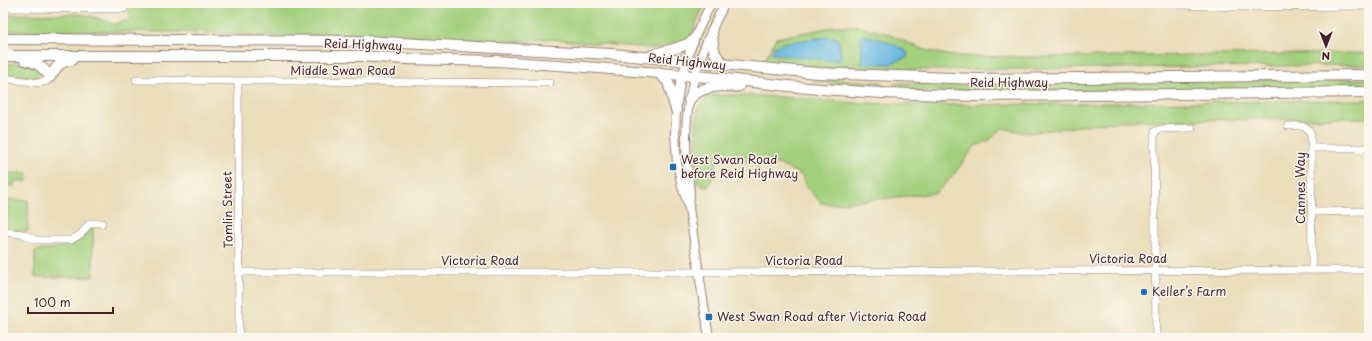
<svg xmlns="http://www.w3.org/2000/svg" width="1372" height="341" font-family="'Playpen Sans',sans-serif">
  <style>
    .green { fill: #a3d07d; stroke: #767854 }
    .water { fill: #64b7e0; stroke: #576b86 }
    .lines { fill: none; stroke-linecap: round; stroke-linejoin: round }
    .minor-casing { stroke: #9a7e72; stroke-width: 8 }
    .major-casing { stroke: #9a7e72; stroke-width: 10 }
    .highway-casing { stroke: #9a7e72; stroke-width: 12 }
    .minor { stroke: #fff; stroke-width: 7 }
    .major { stroke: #fff; stroke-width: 8 }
    .highway { stroke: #fff; stroke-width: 10 }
    .poi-dot { fill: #1f6fb2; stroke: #fbf7ec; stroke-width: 1.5 }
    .labels { text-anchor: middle; stroke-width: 3; stroke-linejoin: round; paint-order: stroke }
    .street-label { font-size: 12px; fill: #4a1f2b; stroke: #fbf7ec }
    .poi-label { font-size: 12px; fill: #4a1f2b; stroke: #fbf7ec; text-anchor: start }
  </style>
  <rect width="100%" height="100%" fill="#fbf7ec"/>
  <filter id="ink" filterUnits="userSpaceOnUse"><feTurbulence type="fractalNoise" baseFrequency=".025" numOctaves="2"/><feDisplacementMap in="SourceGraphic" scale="8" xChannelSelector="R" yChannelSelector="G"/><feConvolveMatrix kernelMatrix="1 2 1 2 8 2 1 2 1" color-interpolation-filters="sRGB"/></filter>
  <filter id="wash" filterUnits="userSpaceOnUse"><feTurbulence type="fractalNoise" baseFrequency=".012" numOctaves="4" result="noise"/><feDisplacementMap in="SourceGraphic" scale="16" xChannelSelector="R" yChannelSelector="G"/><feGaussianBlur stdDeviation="0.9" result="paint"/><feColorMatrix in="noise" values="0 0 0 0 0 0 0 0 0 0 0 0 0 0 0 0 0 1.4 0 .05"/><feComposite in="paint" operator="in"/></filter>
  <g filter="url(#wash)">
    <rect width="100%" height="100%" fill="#eaddba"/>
    <g class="green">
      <path d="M128,3H705L690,38L667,48H648L550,39L531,40L513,42L391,36H286L187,32L3,31V15L80,14L94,17L114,24L132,19L129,14Z"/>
      <path d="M837,26H857L886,33L924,50L953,56L1045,57L1369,53V65L927,70L827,68L761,63L767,56L776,38Z"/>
      <path d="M20,63L31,65L38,67L40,74L37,77H34L3,74V64Z"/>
      <path d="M814,78L882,82L883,88L813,82Z"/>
      <path d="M1369,79V88L1119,91H931L903,90L894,86L895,83H927L928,82Z"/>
      <path d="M709,95L768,96L856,103L945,105L1369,100V118L1120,121L1027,133L1002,128L990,140L975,146L951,178L936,193L831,204L821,203L806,186L802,175L778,164L717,159L715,171L708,187L697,183L696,119L699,105Z"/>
      <path d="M3,173H28L27,181H14V186H3Z"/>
      <rect x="7" y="200" width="21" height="31"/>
      <path d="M93,225V277H35V251C55,248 83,247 90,226Z"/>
    </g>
    <g class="water">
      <path d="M863,35C878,38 894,43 907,52L908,57L889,64H863L859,63L862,60L861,37Z"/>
      <path d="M827,37H835L838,39L841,55L839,61L772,54L774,47L780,45L782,43Z"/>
    </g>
  </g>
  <g filter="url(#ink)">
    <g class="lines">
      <g class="minor-casing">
        <g id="minor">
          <path d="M1178,3L1180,5L1234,7L1369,6"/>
          <path d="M3,8L124,9V3"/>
          <path d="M3,78L39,83L47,81L50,77"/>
          <path d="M136,80L550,83"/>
          <path d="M238,82L239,338"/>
          <path d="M1288,126C1297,126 1307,124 1311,134L1312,269"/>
          <path d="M1311,148H1369"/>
          <path d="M1312,212L1369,211"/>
          <path d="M3,232L23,234L35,240H71L81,234L88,225L92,223H102"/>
          <path d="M240,272H698L1369,270"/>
          <path d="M1156,338L1154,137L1155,131L1161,129L1192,128"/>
        </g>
      </g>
      <g class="major-casing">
        <g id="major">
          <path d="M689,207C692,193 688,179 687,164C686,155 686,146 686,137C686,89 703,45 725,3"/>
          <path d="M709,338L689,208L682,186L677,163L675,134L676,110L680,83L693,41L711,3"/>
        </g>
      </g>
      <g class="highway-casing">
        <g id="highway">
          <path d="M712,31C713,47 712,55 726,65"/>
          <path d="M3,39L365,41L611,54L818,73L977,79L1369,75"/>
          <path d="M652,55C666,50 680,49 693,41"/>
          <path d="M3,56H362L405,59L497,61L573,66L708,77L807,88L881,93L977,96L1369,92"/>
          <path d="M25,60C38,63 43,67 50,77C57,67 58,62 72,60"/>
          <path d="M658,72L668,82L676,110"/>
          <path d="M689,100C698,89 709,87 723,86C729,86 734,87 739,86"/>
        </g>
      </g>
      <use href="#minor" class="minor"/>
      <use href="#major" class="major"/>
      <use href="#highway" class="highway"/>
    </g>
  </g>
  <g class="poi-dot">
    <rect x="669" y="163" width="8" height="8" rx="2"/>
    <circle cx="1144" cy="292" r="4"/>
    <rect x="705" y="313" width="8" height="8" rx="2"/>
  </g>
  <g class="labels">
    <g class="street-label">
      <text transform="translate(363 45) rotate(2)" y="4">Reid Highway</text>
      <text transform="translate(687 62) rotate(6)" y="4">Reid Highway</text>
      <text x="343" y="75">Middle Swan Road</text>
      <text x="1009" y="87">Reid Highway</text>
      <text transform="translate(1301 188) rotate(-90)" y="4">Cannes Way</text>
      <text transform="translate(228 210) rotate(-91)" y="4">Tomlin Street</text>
      <text x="1128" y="263">Victoria Road</text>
      <text x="480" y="265">Victoria Road</text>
      <text x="804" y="265">Victoria Road</text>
    </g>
    <g class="poi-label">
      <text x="681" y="164">West Swan Road<tspan x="681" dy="14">before Reid Highway</tspan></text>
      <text x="1152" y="296">Keller’s Farm</text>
      <text x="717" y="321">West Swan Road after Victoria Road</text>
    </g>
  </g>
  <rect width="1372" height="341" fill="none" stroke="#fbf7ec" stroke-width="16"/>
  <g transform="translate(1326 46) rotate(180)" stroke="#fbf7ec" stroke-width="3" paint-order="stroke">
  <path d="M0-3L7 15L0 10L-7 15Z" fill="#4a1f2b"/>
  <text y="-6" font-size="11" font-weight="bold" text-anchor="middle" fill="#4a1f2b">N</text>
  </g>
  <path d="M28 307v6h85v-6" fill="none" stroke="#4a1f2b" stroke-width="2"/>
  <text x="34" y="307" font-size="12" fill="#4a1f2b" stroke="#fbf7ec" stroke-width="3" paint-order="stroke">100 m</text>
</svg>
